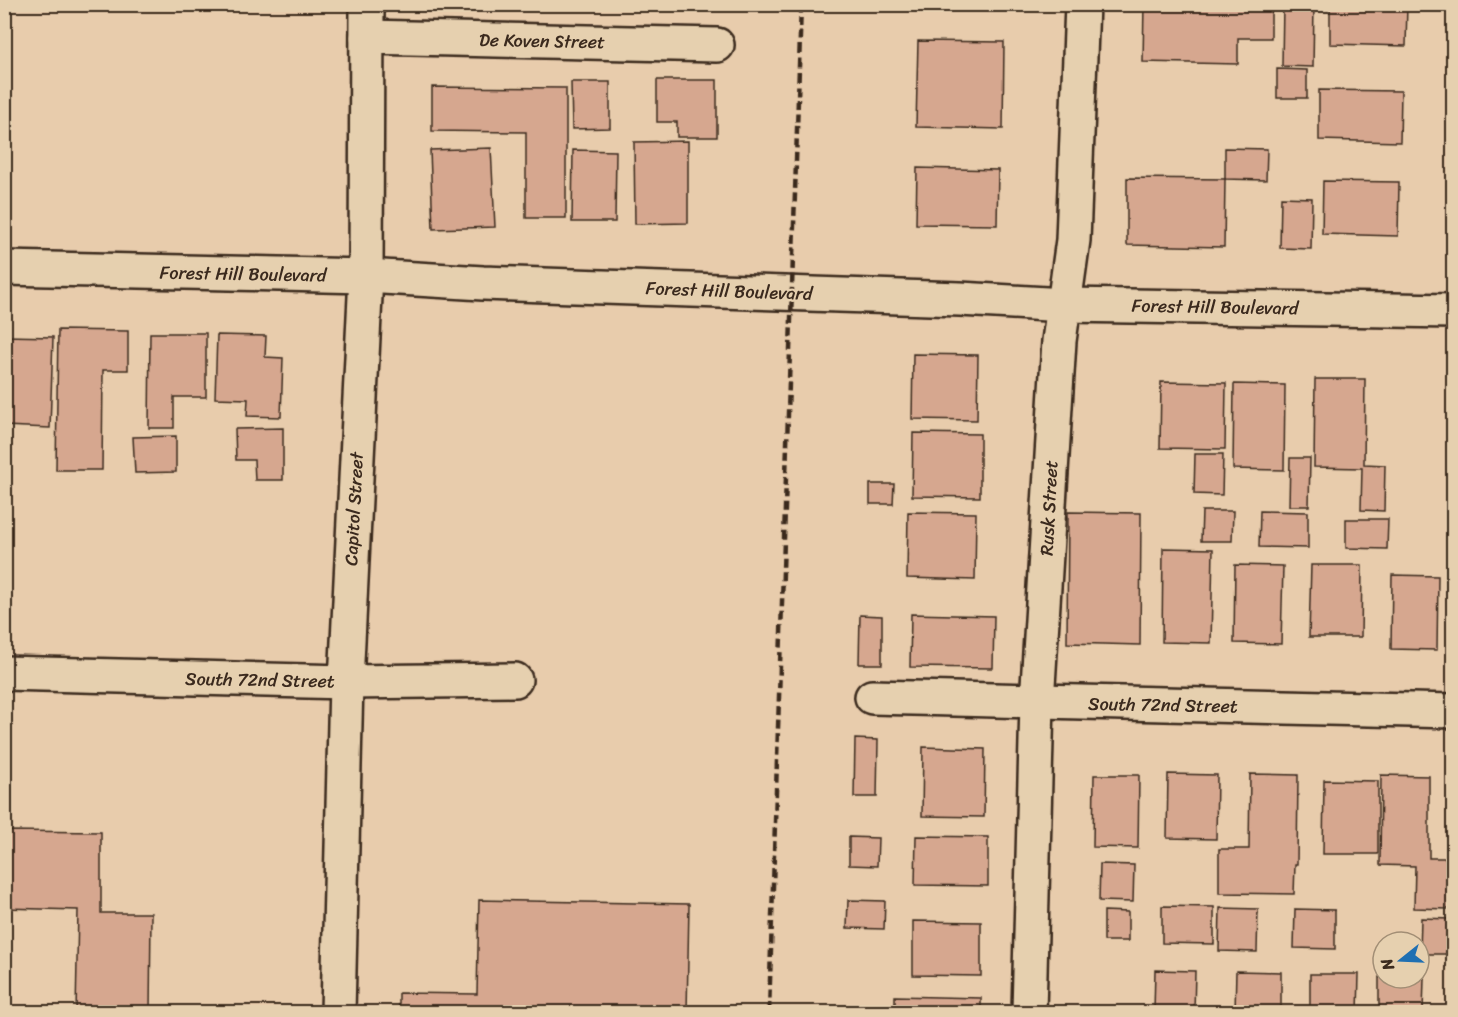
<svg xmlns="http://www.w3.org/2000/svg" width="1458" height="1017" font-family="Sriracha,sans-serif">
  <style>
    .building { fill: #d6a78f; stroke: #3b2a1e; stroke-width: 1.5 }
    .lines { fill: none; stroke-linecap: round; stroke-linejoin: round }
    .minor-casing { stroke: #3b2a1e; stroke-width: 38 }
    .tertiary-casing { stroke: #3b2a1e; stroke-width: 38 }
    .minor { stroke: #e6d0af; stroke-width: 33 }
    .tertiary { stroke: #e6d0af; stroke-width: 33 }
    .rail { stroke: #3b2a1e; stroke-width: 4.5; stroke-dasharray: 9 4.5; stroke-linecap: butt }
    .labels { text-anchor: middle; stroke-width: 4.5; stroke-linejoin: round; paint-order: stroke }
    .street-label { font-size: 18px; fill: #3b2a1e; stroke: #e6d0af }
  </style>
  <rect width="100%" height="100%" fill="#e8ccac"/>
  <filter id="ink" filterUnits="userSpaceOnUse"><feTurbulence type="fractalNoise" baseFrequency=".0167" numOctaves="2"/><feDisplacementMap in="SourceGraphic" scale="12" xChannelSelector="R" yChannelSelector="G"/><feConvolveMatrix kernelMatrix="1 2 1 2 8 2 1 2 1" color-interpolation-filters="sRGB"/></filter>
  <g filter="url(#ink)">
    <g class="building">
      <path d="M425,4H567V8Z"/>
      <path d="M1144,4H1271V38H1238V64L1143,62Z"/>
      <path d="M1283,4H1314L1313,67L1282,66Z"/>
      <path d="M1330,4H1407L1406,46L1330,44Z"/>
      <path d="M918,41L1004,42L1003,129L916,127Z"/>
      <path d="M1277,69L1307,70V98H1277Z"/>
      <path d="M657,80H717V137H677V122H657Z"/>
      <path d="M571,82H610V128L572,129Z"/>
      <path d="M432,87L566,88V218H526V132L432,131Z"/>
      <path d="M1319,90L1401,91L1400,142L1319,140Z"/>
      <path d="M688,141V223L635,224L634,142Z"/>
      <path d="M491,148L495,227L433,229L430,150Z"/>
      <path d="M1225,148L1267,149L1266,180L1225,179Z"/>
      <path d="M573,150L616,151L615,222H572Z"/>
      <path d="M917,168L998,170L997,225L916,224Z"/>
      <path d="M1127,178L1225,179L1224,247L1127,245Z"/>
      <path d="M1323,181L1399,182L1398,236L1322,234Z"/>
      <path d="M1281,197L1312,198L1311,249L1280,248Z"/>
      <path d="M58,330L128,331V370H103L102,470H56Z"/>
      <path d="M150,333H206V397H174V428H149Z"/>
      <path d="M217,335L266,336L265,357L283,358L281,417L247,416L248,399L215,398Z"/>
      <path d="M4,336L53,337L50,428L4,426Z"/>
      <path d="M913,354L978,355L977,420L912,419Z"/>
      <path d="M1315,379H1365L1364,464L1385,465L1384,511L1361,510L1362,468L1314,467Z"/>
      <path d="M1161,382L1226,383L1225,449L1160,448Z"/>
      <path d="M1234,384L1285,385L1284,470L1233,469Z"/>
      <path d="M283,428V480H255L254,460H236L235,429Z"/>
      <path d="M913,433L980,434V497L912,496Z"/>
      <path d="M176,436V472L135,473L133,437Z"/>
      <path d="M1195,454H1223L1222,495L1194,494Z"/>
      <path d="M1290,458H1310L1309,506H1289Z"/>
      <path d="M870,484H894L893,504H870Z"/>
      <path d="M1202,511H1233L1232,541H1201Z"/>
      <path d="M1260,511L1308,512V548L1259,547Z"/>
      <path d="M908,512L976,513L975,580L907,578Z"/>
      <path d="M1068,512L1141,513L1140,645L1067,643Z"/>
      <path d="M1346,519H1388L1387,549L1346,548Z"/>
      <path d="M1163,548L1213,549L1211,643L1162,642Z"/>
      <path d="M1235,565L1283,566L1281,644L1234,643Z"/>
      <path d="M1311,565H1362L1361,637H1309Z"/>
      <path d="M1392,575L1438,576L1437,650L1391,649Z"/>
      <path d="M911,614L994,616L993,668L910,667Z"/>
      <path d="M860,615L882,616V664H859Z"/>
      <path d="M855,739L878,740L877,797H854Z"/>
      <path d="M923,747L985,749L984,817L922,816Z"/>
      <path d="M1168,774L1217,775L1216,839L1167,838Z"/>
      <path d="M1250,774L1298,775L1297,864H1295L1294,894L1219,893V849H1249Z"/>
      <path d="M1094,775H1139L1138,848L1093,847Z"/>
      <path d="M1381,775L1429,776V858H1450L1449,909L1414,908L1415,866L1380,865Z"/>
      <path d="M1324,780L1378,781V854H1323Z"/>
      <path d="M4,831L101,832V913H151L150,1012H76L78,910L4,908Z"/>
      <path d="M916,836L988,837V886L915,885Z"/>
      <path d="M849,837L878,838L877,866L849,865Z"/>
      <path d="M1100,864L1134,865L1133,902L1099,901Z"/>
      <path d="M479,900L689,904L687,1012H399V993L477,994Z"/>
      <path d="M848,900L885,901L884,929L847,928Z"/>
      <path d="M1162,906L1214,907V944L1162,943Z"/>
      <path d="M1220,908L1258,909L1257,952L1219,951Z"/>
      <path d="M1295,909L1335,910V949L1294,948Z"/>
      <path d="M1104,911L1128,912V941H1104Z"/>
      <path d="M1421,918L1449,919L1448,954H1420Z"/>
      <path d="M913,921L981,922V976L913,975Z"/>
      <path d="M1155,970L1195,971L1194,1012H1154Z"/>
      <path d="M1236,971L1281,972V1012H1235Z"/>
      <path d="M1310,974H1359L1358,1012H1310Z"/>
      <path d="M1379,977L1424,978L1423,1012H1379Z"/>
      <rect x="1452" y="981" width="2" height="31"/>
      <path d="M895,996L981,998V1012H895Z"/>
    </g>
    <g class="lines">
      <g class="minor-casing">
        <g id="minor">
          <path d="M367,37L717,45"/>
          <path d="M4,673L346,682L515,680"/>
          <path d="M872,697L1454,711"/>
          <path d="M338,1012L346,682L366,276L367,4"/>
          <path d="M1029,1012L1037,702L1059,341L1073,240L1082,4"/>
        </g>
      </g>
      <g class="tertiary-casing">
        <path id="tertiary" d="M4,268L366,276L483,283L960,299L1064,305L1454,311"/>
      </g>
      <use href="#minor" class="minor"/>
      <use href="#tertiary" class="tertiary"/>
      <path class="rail" d="M769,1012L801,4"/>
    </g>
  </g>
  <g class="labels">
    <g class="street-label">
      <text transform="translate(542 41) rotate(1)" y="6">De Koven Street</text>
      <text transform="translate(243 274) rotate(1)" y="6">Forest Hill Boulevard</text>
      <text transform="translate(729 291) rotate(2)" y="6">Forest Hill Boulevard</text>
      <text transform="translate(1215 307) rotate(1)" y="6">Forest Hill Boulevard</text>
      <text transform="translate(1049 508) rotate(-87)" y="6">Rusk Street</text>
      <text transform="translate(354 509) rotate(-87)" y="6">Capitol Street</text>
      <text transform="translate(260 680) rotate(1)" y="6">South 72nd Street</text>
      <text transform="translate(1163 705) rotate(1)" y="6">South 72nd Street</text>
    </g>
  </g>
  <rect width="1458" height="1017" fill="none" stroke="#e6d0af" stroke-width="24"/>
  <rect x="12" y="12" width="1434" height="993" fill="none" stroke="#3b2a1e" stroke-width="2" filter="url(#ink)"/>
  <g transform="translate(1401 960) rotate(252)"><circle r="28" fill="#e6d0af" stroke="#a28e75" stroke-width="1.5"/>
  <path d="M0-4.5L10 22L0 15L-10 22Z" fill="#1f6fb2"/>
  <text y="-9" font-size="16" font-weight="bold" text-anchor="middle" fill="#3b2a1e">N</text>
  </g>
</svg>
